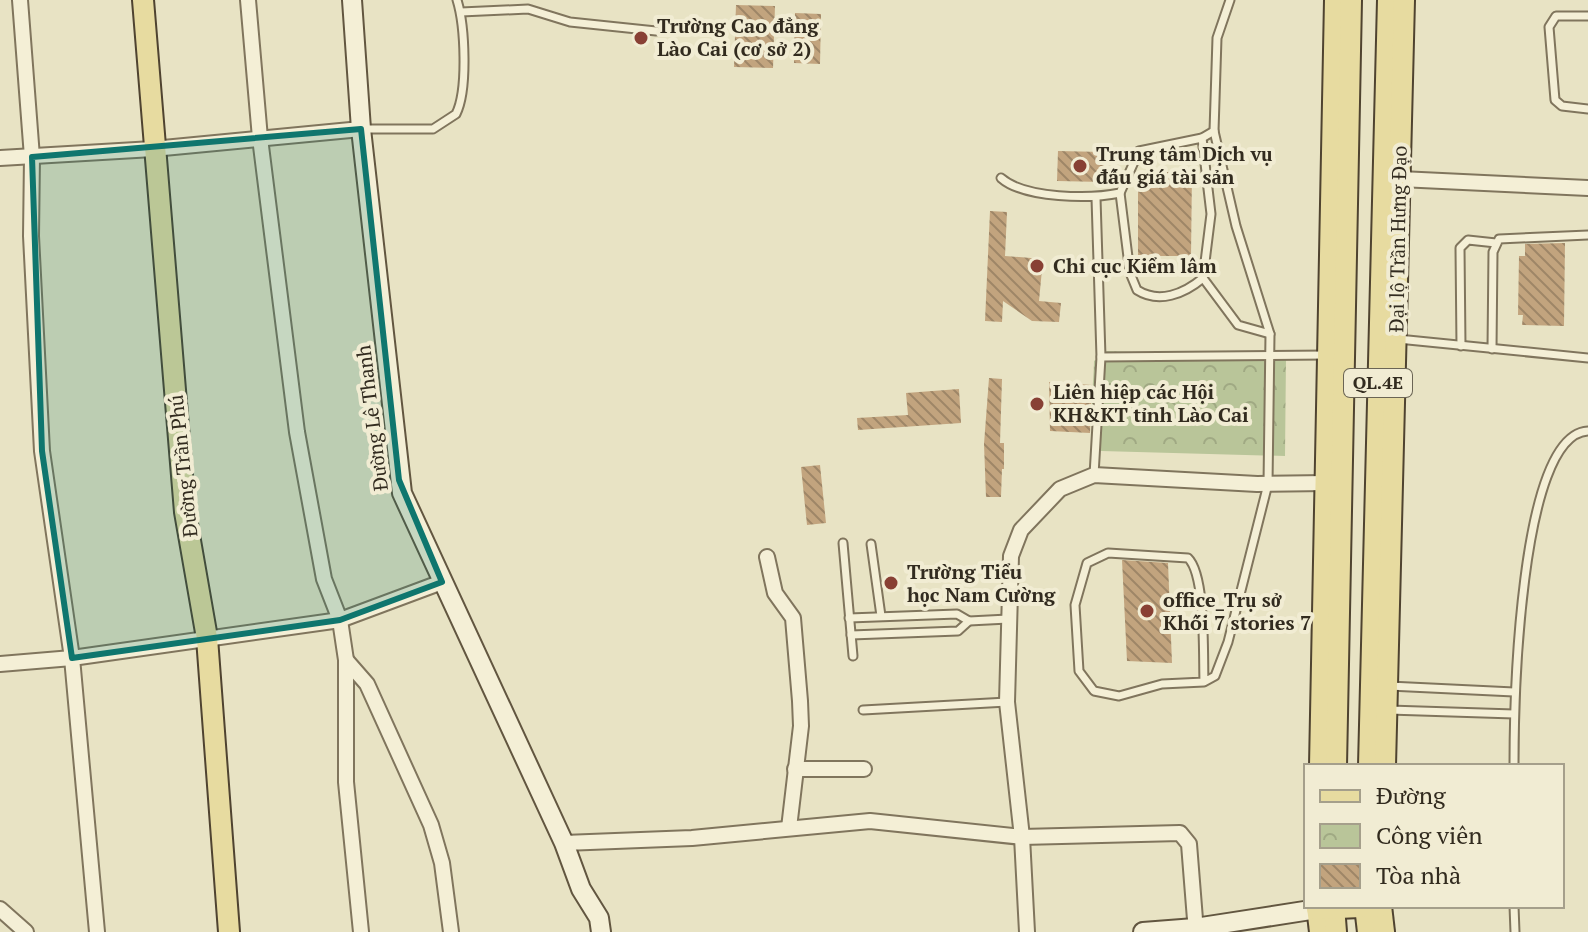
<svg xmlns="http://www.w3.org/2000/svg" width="1588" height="932" font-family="'PT Serif',serif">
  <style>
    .park { fill: url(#park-crowns) }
    .building { fill: url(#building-back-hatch) }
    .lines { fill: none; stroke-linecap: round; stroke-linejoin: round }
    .lane-casing { stroke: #80755d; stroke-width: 11 }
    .street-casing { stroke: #80755d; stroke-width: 18 }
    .secondary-casing { stroke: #625640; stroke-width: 22 }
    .primary-casing { stroke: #4f4330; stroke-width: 24 }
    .lane { stroke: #f4efd6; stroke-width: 7 }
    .street { stroke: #f4efd6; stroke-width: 14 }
    .secondary { stroke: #f4efd6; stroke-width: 18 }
    .primary { stroke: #e7dba0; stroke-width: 20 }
    .marked { fill: #0f766e; fill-opacity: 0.2; stroke: #0f766e; stroke-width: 6; stroke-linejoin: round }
    .poi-dot { fill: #884034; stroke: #f1ecd3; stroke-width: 3 }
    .labels { text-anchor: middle; stroke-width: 8; stroke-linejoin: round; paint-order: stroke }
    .shield { fill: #f1ecd3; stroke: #6b6555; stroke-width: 2 }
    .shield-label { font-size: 18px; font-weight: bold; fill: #322b1f }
    .poi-label { font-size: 20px; font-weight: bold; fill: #322b1f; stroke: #f1ecd3; text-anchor: start }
    .street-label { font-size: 20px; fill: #322b1f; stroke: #f1ecd3 }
  </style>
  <defs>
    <pattern id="park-crowns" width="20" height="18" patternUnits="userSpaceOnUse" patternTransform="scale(2)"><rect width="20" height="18" fill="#b9c599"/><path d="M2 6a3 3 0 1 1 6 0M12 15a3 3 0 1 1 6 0" fill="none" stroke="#a0a983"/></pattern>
    <pattern id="building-back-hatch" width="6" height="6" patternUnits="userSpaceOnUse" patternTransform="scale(2)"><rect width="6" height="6" fill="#c2a47e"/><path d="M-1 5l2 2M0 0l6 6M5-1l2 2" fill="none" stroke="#9e8667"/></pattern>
  </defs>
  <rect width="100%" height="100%" fill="#e8e3c4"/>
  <path class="park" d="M1107,351L1286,358L1285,456L1101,451C1086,437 1094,382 1094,361Z"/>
  <g class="building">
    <path d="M736,5L775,6L773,68L734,67Z"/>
    <path d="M795,13L821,14L820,64L794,63Z"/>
    <path d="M1058,151L1104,152L1103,182L1057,181Z"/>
    <path d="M1138,172H1192L1191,256H1138Z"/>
    <path d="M990,211L1007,212L1005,256L1043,259L1039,301L1061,303L1059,322L1032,321L1003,301L1002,322L985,321Z"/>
    <path d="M1565,243L1564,326L1522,325L1523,315H1518L1519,256H1525V244Z"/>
    <path d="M989,378L1002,379L1000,443H1004V469H1002L1001,497H986L984,444Z"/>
    <path d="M1049,382L1092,385L1090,433L1050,431Z"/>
    <path d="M959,389L961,423L858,430L857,418L908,415L906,393Z"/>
    <path d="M820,465L826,523L807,525L801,467Z"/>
    <path d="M1122,560L1168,563L1172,663L1127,661Z"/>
  </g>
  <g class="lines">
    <g class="lane-casing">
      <g id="lane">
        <path d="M461,12L528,9L570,22L656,31"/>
        <path d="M1588,16H1556L1549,27L1555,100L1562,106L1588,109"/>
        <path d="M363,129H433L456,114C468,90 465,26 457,0"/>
        <path d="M1001,178C1025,199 1091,199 1120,193L1139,151L1202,138L1214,131"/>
        <path d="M1120,193L1130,273L1137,290C1159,304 1184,294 1203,278L1211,214L1202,138"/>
        <path d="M1203,278L1238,325L1270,334"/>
        <path d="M1398,339L1588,358"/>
        <path d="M1461,346L1460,248L1468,240L1496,243"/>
        <path d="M1492,349L1493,252L1499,239L1588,235"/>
        <path d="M1101,357L1327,355"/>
        <path d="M1094,475L1101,357L1096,198"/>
        <path d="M843,543L853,656"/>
        <path d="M871,544L881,616"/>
        <path d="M849,618L957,614L969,621L1008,619"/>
        <path d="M851,635L958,631L969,621"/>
        <path d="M1204,682C1203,656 1206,575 1188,558L1108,553L1087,563L1075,605L1079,671L1094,691L1119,696L1162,684L1204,682L1215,676L1228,642L1268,484L1270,334L1236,226L1214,131L1217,38L1230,0"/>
        <path d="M1389,686L1514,692"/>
        <path d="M863,710L1007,702"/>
        <path d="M1389,710L1514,714"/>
        <path d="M1514,766C1514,712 1518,434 1588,431"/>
        <path d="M1514,906L1515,932"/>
      </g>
    </g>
    <g class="street-casing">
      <g id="street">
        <path d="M20,0L32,157L31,236L42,451L72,658L97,932"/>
        <path d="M248,0L260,138L297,432L324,579L340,620L346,660V782L361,932"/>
        <path d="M0,158L153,149L361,129"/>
        <path d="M1400,179L1588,188"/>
        <path d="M767,557L775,593L793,618L800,701L801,726L789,828"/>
        <path d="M346,660L367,684L431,825L442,863L451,932"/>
        <path d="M0,664L72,658L340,620L442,582"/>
        <path d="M795,769H864"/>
        <path d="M564,843L692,838L870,821L1022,837L1180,833L1189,844L1196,932"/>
        <path d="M0,909L26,932"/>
        <path d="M1027,932L1022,837L1007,702L1011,556L1021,530L1060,489L1094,475L1257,484L1326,483"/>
      </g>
    </g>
    <g class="secondary-casing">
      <g id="secondary">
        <path d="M352,0L361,129L402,493L564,843L581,889L599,918L601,932"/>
        <path d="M1143,932L1195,928L1317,909"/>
      </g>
    </g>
    <g class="primary-casing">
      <g id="primary">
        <path d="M143,0L185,512L207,638L229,932"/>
        <path d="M1320,766L1335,0"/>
        <path d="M1336,766L1351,0"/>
        <path d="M1369,766L1388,0"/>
        <path d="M1385,766L1404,0"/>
        <path d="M1317,906L1320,932"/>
        <path d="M1334,906L1336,932"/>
        <path d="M1365,906L1368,932"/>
        <path d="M1381,906L1384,932"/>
        <path d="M1317,909L1381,906"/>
      </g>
    </g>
    <use href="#lane" class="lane"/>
    <use href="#street" class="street"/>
    <use href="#secondary" class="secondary"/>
    <use href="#primary" class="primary"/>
  </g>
  <path class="marked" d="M361,129L399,480L442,582L340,620L72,658L42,451L32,157Z"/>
  <g class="poi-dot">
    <circle cx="641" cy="38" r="8"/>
    <circle cx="1080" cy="166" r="8"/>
    <circle cx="1037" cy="266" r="8"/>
    <circle cx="1037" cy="404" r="8"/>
    <circle cx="891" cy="583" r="8"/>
    <circle cx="1147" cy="611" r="8"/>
  </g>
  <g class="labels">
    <rect class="shield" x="1344" y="369" width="68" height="28" rx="6"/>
    <g class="shield-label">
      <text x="1378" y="389">QL.4E</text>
    </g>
    <g class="poi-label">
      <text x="657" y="33">Trường Cao đẳng<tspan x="657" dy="23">Lào Cai (cơ sở 2)</tspan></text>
      <text x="1096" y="161">Trung tâm Dịch vụ<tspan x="1096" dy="23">đấu giá tài sản</tspan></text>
      <text x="1053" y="273">Chi cục Kiểm lâm</text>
      <text x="1053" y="399">Liên hiệp các Hội<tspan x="1053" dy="23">KH&amp;KT tỉnh Lào Cai</tspan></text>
      <text x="907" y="579">Trường Tiểu<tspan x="907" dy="23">học Nam Cường</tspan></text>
      <text x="1163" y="607">office_Trụ sở<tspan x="1163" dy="23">Khối 7 stories 7</tspan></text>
    </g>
    <g class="street-label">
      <text transform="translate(1398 239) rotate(-89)" y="7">Đại lộ Trần Hưng Đạo</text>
      <text transform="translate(372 418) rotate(-97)" y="7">Đường Lê Thanh</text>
      <text transform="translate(183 466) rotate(-96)" y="7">Đường Trần Phú</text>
    </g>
  </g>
  <rect x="1304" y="764" width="260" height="144" fill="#f1ecd3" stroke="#a59f8b" stroke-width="2"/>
  <rect x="1320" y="790" width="40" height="12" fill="#e7dba0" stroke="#a59f8b" stroke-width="2"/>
  <text x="1376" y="804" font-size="24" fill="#322b1f">Đường</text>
  <rect x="1320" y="824" width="40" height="24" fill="url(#park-crowns)" stroke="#a59f8b" stroke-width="2"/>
  <text x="1376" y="844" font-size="24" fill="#322b1f">Công viên</text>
  <rect x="1320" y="864" width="40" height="24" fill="url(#building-back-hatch)" stroke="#a59f8b" stroke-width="2"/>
  <text x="1376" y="884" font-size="24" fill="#322b1f">Tòa nhà</text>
</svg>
